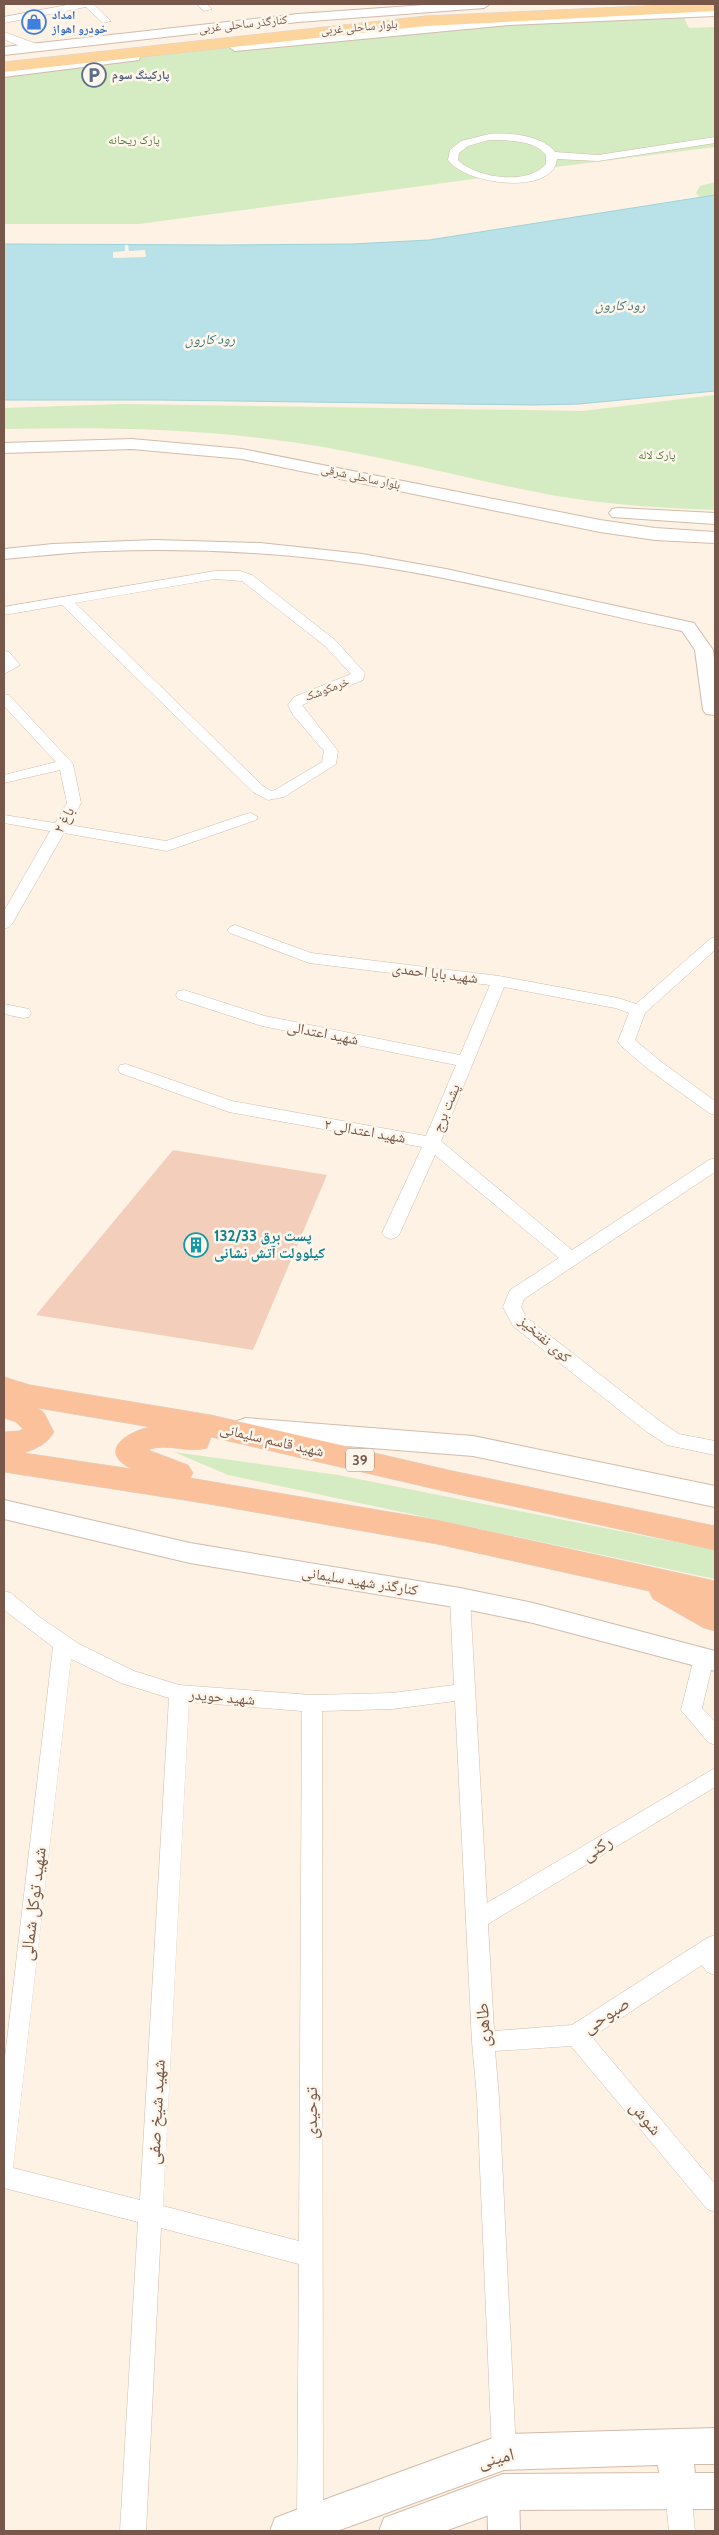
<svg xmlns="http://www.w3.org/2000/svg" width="719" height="2535" font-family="Cabin,'Noto Naskh Arabic',sans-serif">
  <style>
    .green { fill: #d5ebc2 }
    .water { fill: #b8e2e7; stroke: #9ed2d9 }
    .pier { fill: #fdf2e4 }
    .building { fill: #f3cfbb }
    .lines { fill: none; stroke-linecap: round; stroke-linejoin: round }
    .minor-casing { stroke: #d1bbad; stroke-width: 1 }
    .tertiary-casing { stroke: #d1bbad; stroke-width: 2 }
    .secondary-casing { stroke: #d4bbaa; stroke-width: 2 }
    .primary-casing { stroke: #dbd3d0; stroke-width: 1 }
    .trunk-casing { stroke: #dbd3d0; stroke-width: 1 }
    .minor { fill: #fff; fill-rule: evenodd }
    .tertiary { fill: #fff; fill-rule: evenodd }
    .secondary { fill: #fff; fill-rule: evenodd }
    .primary { fill: #fdd49b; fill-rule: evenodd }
    .trunk { fill: #fac19a; fill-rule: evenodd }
    .labels { text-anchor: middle; stroke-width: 5; stroke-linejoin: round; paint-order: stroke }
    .far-shop-label { font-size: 12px; font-weight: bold; fill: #366cbe; stroke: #fff6eb; text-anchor: start }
    .far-street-label { font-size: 12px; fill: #765749; stroke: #fff6eb }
    .far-service-label { font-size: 12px; font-weight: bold; fill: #4e5e75; stroke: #fff6eb; text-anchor: start }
    .far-park-label { font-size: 12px; fill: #547c41; stroke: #fff6eb }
    .far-water-label { font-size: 14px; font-style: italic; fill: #3c747c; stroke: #fff6eb }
    .shield { fill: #fff6eb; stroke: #9f877a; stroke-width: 1 }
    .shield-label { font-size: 14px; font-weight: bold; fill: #765749 }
    .street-label { font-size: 15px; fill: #765749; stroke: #fff6eb }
    .culture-label { font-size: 15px; font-weight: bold; fill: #0d838f; stroke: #fff6eb; text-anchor: start }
    .near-street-label { font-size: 18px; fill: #765749; stroke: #fff6eb }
  </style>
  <rect width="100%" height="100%" fill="#fdf2e4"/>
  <g class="green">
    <path d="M682,13L689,28L715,27V147L548,168L512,182L481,178L139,224H4V72L232,44Z"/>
    <path d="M715,182V195L700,197L696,193L700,186Z"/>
    <path d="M715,395V510C662,508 610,505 557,496C470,480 385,456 298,443C200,428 102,427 4,429V408L122,404L582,411Z"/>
    <path d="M174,1452L338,1475L715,1550V1579L228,1475Z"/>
  </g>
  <path class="water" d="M715,195V391L579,404L534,405L157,400H4V244L223,245L352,244L429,240Z"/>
  <path class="pier" d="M125,245H128L129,251L145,250L146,257L113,258V252L125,251Z"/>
  <path class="building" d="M173,1150L327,1175L253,1350L36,1315Z"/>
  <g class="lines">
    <g class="minor-casing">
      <g id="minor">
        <path d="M72,4H93L111,21L103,23L86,7L4,23V17Z"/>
        <path d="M197,4H207L212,9L204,11Z"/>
        <path d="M4,32L45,47C34,55 15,44 4,39Z"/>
        <path d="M485,135C504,131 543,135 555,152L598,155L715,137V143L598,161L557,159C553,196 466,185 448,160L450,150L461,141ZM489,140C506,140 535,140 546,155V164C528,186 476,178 458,160L459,153L468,146Z"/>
        <path d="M215,571H240L252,575L335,640L365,673L363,680L302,705L338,751L336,764L284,797L268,800L253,792L62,605L4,615V607ZM215,579L242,581L325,646L351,674L294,697L288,705L293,715L324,751L322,762L275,790L271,791L263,786L75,603Z"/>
        <path d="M4,651L9,652L20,665L4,674Z"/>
        <path d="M4,694L9,695L73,764L81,803L69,825L166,841L246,814L251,813L258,817L256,820L167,851L64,833L12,924L9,927L4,929V911L50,831L4,823V815L55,823L67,803L60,770L4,783V775L56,762L4,706Z"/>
        <path d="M235,925L311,953L499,976L618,998L636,1004L710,939L715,937V950L645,1013L635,1040L660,1061L715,1101V1115L709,1113L648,1069L620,1045L618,1041L629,1013L615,1008L504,987L441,1141L572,1250L709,1160L715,1158V1172L524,1299L521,1307L526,1317L661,1422L679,1434L715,1441V1455L667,1445L647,1432L513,1326L503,1307L510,1290L559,1258L435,1155L400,1233L397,1237L391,1239L385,1237L382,1233L422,1147L229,1112L120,1073L118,1069L120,1065L126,1064L232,1101L426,1136L456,1065L262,1026L178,999L176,995L178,991L184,990L265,1016L460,1055L490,985L309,963L230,933L227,930L230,927Z"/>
        <path d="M4,1004L29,1009L31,1013L29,1017L23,1018L4,1014Z"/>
        <path d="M460,1590L467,1592L470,1598L487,1903L715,1768V1787L488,1924L494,2031L572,2025L707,1938L715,1935V1975L707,1972L702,1965L592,2037L715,2184V2212L707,2209L571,2046L495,2051L499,2097L516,2452L513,2461L504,2464L495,2461L492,2452L477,2097L472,2042L455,1701L392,1709L322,1711L323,2523L319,2531H301L297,2523L299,2264L161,2228L146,2531H120L138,2222L4,2188V2066L53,1647L4,1610V1591L11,1593L41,1618L79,1644L134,1671L179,1685L312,1695L392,1693L454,1685L450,1598L453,1592ZM71,1659L121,1683L169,1698L140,2200L13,2168ZM189,1702L302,1711L299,2241L163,2206Z"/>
        <path d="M704,1650L711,1652L714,1658L702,1708L715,1722V1745L708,1742L681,1710L694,1658L697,1652Z"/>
        <path d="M678,2478L687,2482L691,2491L695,2531H669L665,2491L669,2482Z"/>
      </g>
    </g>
    <g class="tertiary-casing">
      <g id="tertiary">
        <path d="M438,4H490L484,8L298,22L4,55V47L298,14Z"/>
        <path d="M715,8V16L509,25L235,51L229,47L235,43L509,17Z"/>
        <path d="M134,53L139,54L140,57L139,60L4,77V69Z"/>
        <path d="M155,540L260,543L362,554L446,569L694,623L713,650L715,668V715L706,714L703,710L695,650L682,631C575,609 469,579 361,564C276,552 191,548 105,551C71,552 38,556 4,559V549L53,544Z"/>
        <path d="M4,1500L190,1543L460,1588L533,1603L715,1651V1671L533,1623L460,1608L190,1563L4,1519Z"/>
        <path d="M503,2476L514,2481L519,2492L520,2531H488L487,2492L492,2481Z"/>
      </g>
    </g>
    <g class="secondary-casing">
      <g id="secondary">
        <path d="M132,439L242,449L600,520L655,528L715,532V543L655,540L600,532L242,459L132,449L4,453V443Z"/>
        <path d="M618,508L715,513V524L612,517L609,513L612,509Z"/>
        <path d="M246,1418L473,1436L715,1486V1507L473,1456L246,1438L237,1435L233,1428L237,1421Z"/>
        <path d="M715,2428V2464H694L695,2473H715V2509L503,2510L445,2531H379L384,2518L503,2474L659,2473L658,2465L504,2470L337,2531H270L275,2518L288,2513L504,2434Z"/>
      </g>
    </g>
    <g class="primary-casing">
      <path id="primary" d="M688,4H715V11L426,26L4,72V62L426,16Z"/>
    </g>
    <g class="trunk-casing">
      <path id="trunk" d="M4,1377L30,1385L211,1415L448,1470L715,1526V1550L448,1492L211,1437L207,1448C188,1454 166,1442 148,1450L188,1465L193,1473L190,1478L437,1520L715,1581V1631L704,1628L653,1599L649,1591L437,1544L203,1503L4,1472V1432L19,1431L23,1429L16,1422L4,1418ZM38,1408L150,1427C126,1432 97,1452 132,1469L24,1453C37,1448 46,1445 54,1432L44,1413Z"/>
    </g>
    <use href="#minor" class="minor"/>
    <use href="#tertiary" class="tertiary"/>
    <use href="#secondary" class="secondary"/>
    <use href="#primary" class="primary"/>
    <use href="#trunk" class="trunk"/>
  </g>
  <defs>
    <g id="shop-ring" transform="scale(1.25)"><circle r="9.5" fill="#fff6eb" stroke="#3f7fe0" stroke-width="1.5"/><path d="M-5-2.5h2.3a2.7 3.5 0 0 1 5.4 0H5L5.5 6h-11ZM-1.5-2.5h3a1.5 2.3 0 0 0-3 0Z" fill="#3f7fe0"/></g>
    <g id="parking-ring" transform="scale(1.25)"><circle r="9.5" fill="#fff6eb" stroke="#5c6f8a" stroke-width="1.5"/><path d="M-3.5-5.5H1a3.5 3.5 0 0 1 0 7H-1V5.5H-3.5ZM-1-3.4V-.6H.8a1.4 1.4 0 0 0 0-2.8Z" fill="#5c6f8a"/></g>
    <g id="building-ring" transform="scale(1.25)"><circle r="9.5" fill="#fff6eb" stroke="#0f9aa8" stroke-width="1.5"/><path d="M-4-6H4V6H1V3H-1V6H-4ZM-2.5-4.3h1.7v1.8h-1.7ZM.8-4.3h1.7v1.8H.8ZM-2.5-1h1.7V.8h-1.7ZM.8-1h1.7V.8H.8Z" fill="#0f9aa8"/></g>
  </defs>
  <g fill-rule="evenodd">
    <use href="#shop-ring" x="34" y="22"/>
    <use href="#parking-ring" x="94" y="75"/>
    <use href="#building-ring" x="196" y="1245"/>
  </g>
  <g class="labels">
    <g class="far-shop-label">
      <text x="52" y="19">امداد<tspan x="52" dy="14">خودرو اهواز</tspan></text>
    </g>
    <g class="far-street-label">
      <text transform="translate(243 24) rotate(-6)" y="4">کنارگذر ساحلی غربی</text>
      <text transform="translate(359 27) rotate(-5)" y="4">بلوار ساحلی غربی</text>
      <text transform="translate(361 477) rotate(12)" y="4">بلوار ساحلی شرقی</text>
      <text transform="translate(327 689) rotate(-21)" y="4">خرمکوشک</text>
    </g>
    <g class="far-service-label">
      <text x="112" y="79">پارکینگ سوم</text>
    </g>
    <g class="far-park-label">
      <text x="134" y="144">پارک ریحانه</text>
      <text x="657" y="459">پارک لاله</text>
    </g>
    <g class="far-water-label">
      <text x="620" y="310">رود کارون</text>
      <text transform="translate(210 339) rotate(-1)" y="5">رود کارون</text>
    </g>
    <rect class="shield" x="346" y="1448.5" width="28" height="23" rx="4"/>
    <g class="shield-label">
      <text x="360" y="1465">39</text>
    </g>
    <g class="street-label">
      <text transform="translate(64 820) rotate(-62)" y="5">باغ ۲</text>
      <text transform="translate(435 973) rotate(7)" y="5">شهید بابا احمدی</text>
      <text transform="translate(323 1033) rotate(11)" y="5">شهید اعتدالی</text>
      <text transform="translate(446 1108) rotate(-68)" y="5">پشت برج</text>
      <text transform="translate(365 1131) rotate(10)" y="5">شهید اعتدالی ۲</text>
      <text transform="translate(545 1339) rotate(41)" y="5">کوی نفتخیز</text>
      <text transform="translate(272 1440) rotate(13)" y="5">شهید قاسم سلیمانی</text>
      <text transform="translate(360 1581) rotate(9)" y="5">کنارگذر شهید سلیمانی</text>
      <text transform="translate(222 1697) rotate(5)" y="5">شهید حویدر</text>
    </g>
    <g class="culture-label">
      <text x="214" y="1241">پست برق 132/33<tspan x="214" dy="17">کیلوولت آتش نشانی</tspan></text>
    </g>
    <g class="near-street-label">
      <text transform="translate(597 1848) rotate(-31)" y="6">رکنی</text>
      <text transform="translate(33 1904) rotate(-83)" y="6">شهید توکل شمالی</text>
      <text transform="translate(606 2015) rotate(-33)" y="6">صبوحی</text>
      <text transform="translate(483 2025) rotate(-93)" y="6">طاهری</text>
      <text transform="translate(156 2112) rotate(-87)" y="6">شهید شیخ صفی</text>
      <text transform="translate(311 2113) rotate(-90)" y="6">توحیدی</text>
      <text transform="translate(646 2118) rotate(50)" y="6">شوش</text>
      <text transform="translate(496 2458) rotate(-14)" y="6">امینی</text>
    </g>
  </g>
  <rect width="719" height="2535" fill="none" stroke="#765749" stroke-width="10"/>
</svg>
